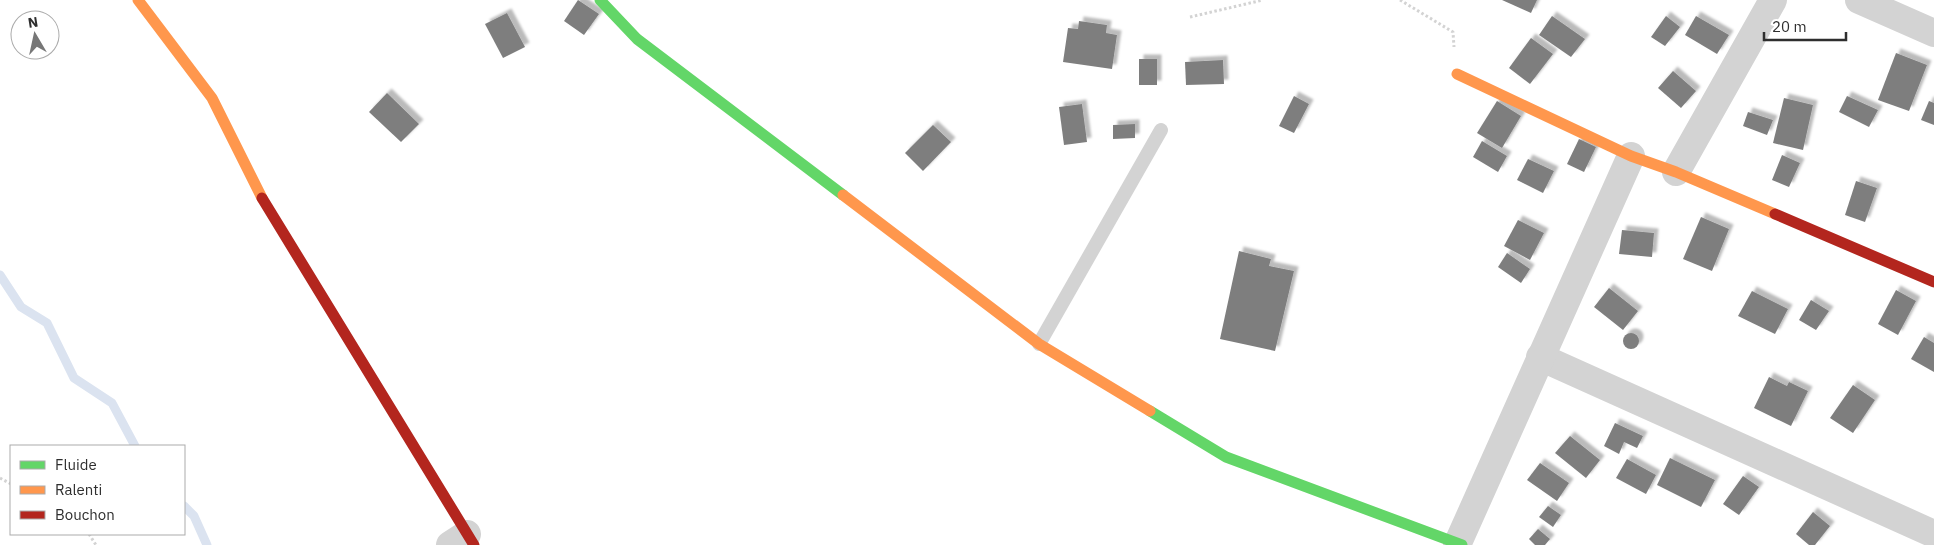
<svg xmlns="http://www.w3.org/2000/svg" width="1934" height="545" font-family="'IBM Plex Sans',sans-serif">
  <style>
    .lines { fill: none; stroke-linecap: round; stroke-linejoin: round }
    .stream { stroke: #dbe3f0; stroke-width: 9 }
    .building { fill: #7e7e7e; filter: url(#shadow) }
    .path { stroke: #d3d3d3; stroke-width: 3; stroke-dasharray: 2.5 2.5; stroke-linecap: butt }
    .lane { stroke: #d3d3d3; stroke-width: 14 }
    .street { stroke: #d3d3d3; stroke-width: 28 }
    .fast { stroke: #63d668; stroke-width: 11 }
    .slow { stroke: #ff974d; stroke-width: 11 }
    .jam { stroke: #b3261e; stroke-width: 11 }
  </style>
  <defs>
    <filter id="shadow"><feDropShadow dx="4.5" dy="-4.5" stdDeviation="1" flood-color="#0004"/></filter>
  </defs>
  <rect width="100%" height="100%" fill="#fff"/>
  <g class="lines">
    <g class="stream">
      <path d="M0,275L21,307L47,323L74,378L112,403L135,446"/>
      <path d="M184,506L194,516L207,545"/>
    </g>
  </g>
  <g class="building">
    <path d="M578,0L599,14L584,35L564,21Z"/>
    <path d="M1502,0H1537L1531,13Z"/>
    <path d="M507,13L525,47L503,58L485,24Z"/>
    <path d="M1552,16L1585,39L1571,57L1539,35Z"/>
    <path d="M1666,16L1680,27L1665,46L1651,37Z"/>
    <path d="M1696,16L1729,35L1717,54L1685,35Z"/>
    <path d="M1079,21L1107,25L1106,33L1117,35L1112,69L1063,62L1068,28L1078,29Z"/>
    <path d="M1531,38L1553,54L1530,84L1509,68Z"/>
    <path d="M1896,53L1927,65L1909,111L1878,100Z"/>
    <rect x="1139" y="59" width="18" height="26"/>
    <path d="M1223,60L1224,84L1186,85L1185,62Z"/>
    <path d="M1673,71L1696,91L1681,108L1658,88Z"/>
    <path d="M387,93L419,124L401,142L369,112Z"/>
    <path d="M1294,96L1309,104L1294,133L1279,126Z"/>
    <path d="M1847,96L1878,110L1869,127L1839,112Z"/>
    <path d="M1784,98L1813,105L1803,150L1773,143Z"/>
    <path d="M1497,101L1521,116L1502,148L1477,133Z"/>
    <path d="M1929,101L1934,103V125L1921,120Z"/>
    <path d="M1082,104L1087,142L1064,145L1059,107Z"/>
    <path d="M1748,112L1773,120L1767,135L1743,126Z"/>
    <path d="M1135,124V138L1113,139V125Z"/>
    <path d="M933,125L951,142L923,171L905,153Z"/>
    <path d="M1579,139L1596,147L1584,172L1567,164Z"/>
    <path d="M1482,141L1507,156L1498,172L1473,157Z"/>
    <path d="M1782,155L1800,163L1789,187L1772,180Z"/>
    <path d="M1528,159L1554,171L1543,193L1517,180Z"/>
    <path d="M1856,181L1877,188L1865,222L1845,215Z"/>
    <path d="M1701,217L1729,229L1712,271L1683,259Z"/>
    <path d="M1518,220L1544,233L1530,260L1504,246Z"/>
    <path d="M1622,230L1654,233L1652,257L1619,254Z"/>
    <path d="M1239,251L1271,259L1269,266L1294,271L1275,351L1220,339Z"/>
    <path d="M1507,253L1530,269L1521,283L1498,267Z"/>
    <path d="M1609,288L1638,311L1623,330L1594,307Z"/>
    <path d="M1896,290L1916,301L1898,335L1878,324Z"/>
    <path d="M1752,291L1788,309L1775,334L1738,316Z"/>
    <path d="M1811,300L1829,311L1816,330L1799,320Z"/>
    <circle cx="1631" cy="341" r="8"/>
    <path d="M1924,337L1934,343V372L1911,359Z"/>
    <path d="M1769,377L1787,386L1789,382L1808,391L1791,426L1754,408Z"/>
    <path d="M1853,385L1875,400L1853,433L1830,418Z"/>
    <path d="M1615,423L1643,436L1637,448L1624,442L1619,454L1604,446Z"/>
    <path d="M1570,436L1600,460L1586,478L1555,453Z"/>
    <path d="M1670,458L1715,480L1701,507L1657,485Z"/>
    <path d="M1627,459L1656,475L1646,494L1616,478Z"/>
    <path d="M1540,463L1569,483L1557,501L1527,480Z"/>
    <path d="M1743,476L1759,487L1739,515L1723,504Z"/>
    <path d="M1548,506L1561,515L1553,527L1539,517Z"/>
    <path d="M1813,512L1830,526L1815,545H1809L1796,534Z"/>
    <path d="M1538,529L1550,539L1545,545H1535L1529,539Z"/>
  </g>
  <g class="lines">
    <g class="path">
      <path d="M1400,0L1453,32L1454,47"/>
      <path d="M1190,17L1263,0"/>
      <path d="M0,478L11,484"/>
      <path d="M89,534L96,545"/>
    </g>
    <path class="lane" d="M1039,344L1161,130"/>
    <g class="street">
      <path d="M1859,0L1934,33"/>
      <path d="M1676,172L1773,0"/>
      <path d="M1540,357L1934,534"/>
      <path d="M450,545L467,534"/>
      <path d="M1457,545L1631,156"/>
    </g>
    <g class="fast">
      <path d="M600,0L637,39L843,195"/>
      <path d="M1150,411L1226,457L1462,545"/>
    </g>
    <g class="slow">
      <path d="M138,0L212,98L262,198"/>
      <path d="M1457,74L1631,156L1676,172L1775,214"/>
      <path d="M843,195L1039,344L1150,411"/>
    </g>
    <g class="jam">
      <path d="M262,198L474,545"/>
      <path d="M1775,214L1934,282"/>
    </g>
  </g>
  <rect x="10" y="445" width="175" height="90" fill="#ffffff" stroke="#ababab"/>
  <rect x="20" y="461" width="25" height="8" fill="#63d668" stroke="#ababab"/>
  <text x="55" y="470" font-size="15" fill="#2e2e2e">Fluide</text>
  <rect x="20" y="486" width="25" height="8" fill="#ff974d" stroke="#ababab"/>
  <text x="55" y="495" font-size="15" fill="#2e2e2e">Ralenti</text>
  <rect x="20" y="511" width="25" height="8" fill="#b3261e" stroke="#ababab"/>
  <text x="55" y="520" font-size="15" fill="#2e2e2e">Bouchon</text>
  <g transform="translate(35 35) rotate(351)"><circle r="24" fill="#ffffff" stroke="#ababab"/>
  <path d="M0-4L9 19L0 12L-9 19Z" fill="#777777"/>
  <text y="-8" font-size="14" font-weight="bold" text-anchor="middle" fill="#2e2e2e">N</text>
  </g>
  <path d="M1764 32v8h82v-8" fill="none" stroke="#2e2e2e" stroke-width="2.5"/>
  <text x="1772" y="32" font-size="15" fill="#2e2e2e" stroke="#ffffff" stroke-width="4" paint-order="stroke">20 m</text>
</svg>
